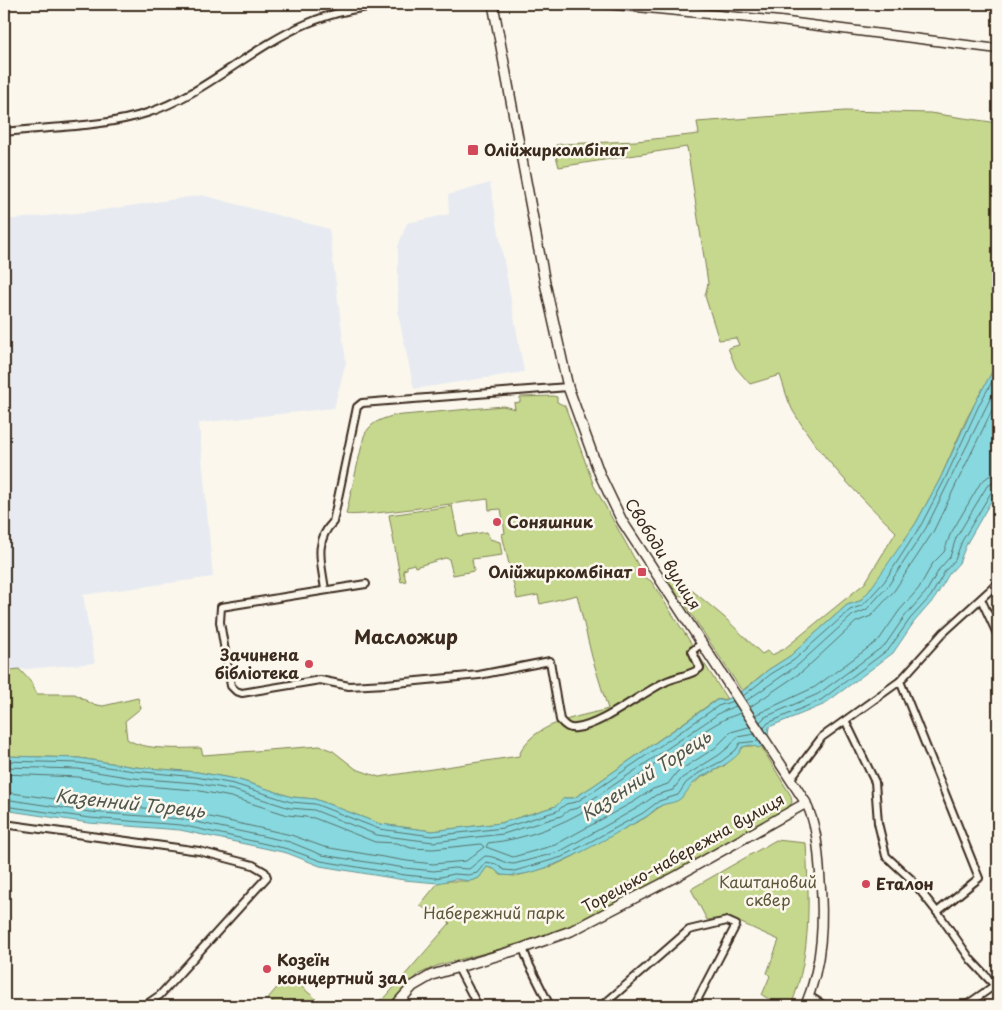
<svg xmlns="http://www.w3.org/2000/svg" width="1002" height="1010" font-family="'Playpen Sans',sans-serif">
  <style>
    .built { fill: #e7ebf1 }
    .green { fill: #c5d88d; stroke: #808156 }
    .water { fill: #87d9df; stroke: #699392 }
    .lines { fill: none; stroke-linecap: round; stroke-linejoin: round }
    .shore { stroke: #59706b; stroke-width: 1 }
    .minor-casing { stroke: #3b2a1e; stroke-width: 10 }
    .tertiary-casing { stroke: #3b2a1e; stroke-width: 11 }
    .secondary-casing { stroke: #3b2a1e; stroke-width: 12 }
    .minor { stroke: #fbf7ec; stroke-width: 6 }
    .tertiary { stroke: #fbf7ec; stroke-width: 8 }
    .secondary { stroke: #fbf7ec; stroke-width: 9 }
    .poi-dot { fill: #d1495b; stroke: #fbf7ec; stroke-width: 2 }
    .labels { text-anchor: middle; stroke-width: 5; stroke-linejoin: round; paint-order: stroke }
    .poi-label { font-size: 16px; font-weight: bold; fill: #3b2a1e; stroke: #fbf7ec; text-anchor: start }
    .street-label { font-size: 16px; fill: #3b2a1e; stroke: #fbf7ec }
    .park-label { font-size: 16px; fill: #5e563a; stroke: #fbf7ec }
    .water-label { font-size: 18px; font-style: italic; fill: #4e564e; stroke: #fbf7ec }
    .quarter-label { font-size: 19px; font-weight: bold; fill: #3b2a1e; stroke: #fbf7ec }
  </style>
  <rect width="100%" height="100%" fill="#fbf7ec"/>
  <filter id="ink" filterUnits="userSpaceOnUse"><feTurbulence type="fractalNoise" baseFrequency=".02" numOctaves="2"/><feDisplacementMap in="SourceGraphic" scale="10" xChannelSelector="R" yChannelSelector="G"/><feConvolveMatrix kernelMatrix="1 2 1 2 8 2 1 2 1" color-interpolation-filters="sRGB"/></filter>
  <g filter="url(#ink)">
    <g class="built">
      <path d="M490,183L524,372L414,389L398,314V246L407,223L449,214L448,195Z"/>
      <path d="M202,195L329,229L346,362L334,408L199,423L213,577L83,595L95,663L4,671V220L96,211Z"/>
    </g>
    <g class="green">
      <path d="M845,111L930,113L998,123V361L967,418L940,479L916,523L880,579L860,601L847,605L790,656L768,670L742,691L684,603L687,601L682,595L679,597L665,575L670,572L724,617L762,654L767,651L772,655L784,649L865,583L896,532C858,495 820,457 793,411C787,400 784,386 780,375L750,384L736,368L728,348L739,345L736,338L719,340L705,296L708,283L687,147L559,167L554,149L556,145L561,144L636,141L699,134L697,122Z"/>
      <path d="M553,396L557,397V402L565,406L594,486L638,565C641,578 641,574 651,581L727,699L716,700L593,786L574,798H564L556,806L501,823L432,831L380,824L315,799L292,797L236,779L197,772L135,767L79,758L4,756V671L19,669L31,682L37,694H75L92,704L103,706L138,698L141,708L125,721L127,739C144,751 181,748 201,748L203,755L320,746L333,751L356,769L379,777L519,756C530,723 579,717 608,709L592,657L577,595L540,604L538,595L517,599L502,534L505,533L501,509L489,510L488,499C472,501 352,518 346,514L364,436C370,423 379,420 392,416L503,406L515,409L514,403L520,402V397Z"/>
      <path d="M452,506L458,536L487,532L490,539L500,542L502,555L472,559L474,571L453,575L449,559L445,558L415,567L414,564L407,566V569L403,570L406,581L401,582L389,515Z"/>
      <path d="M745,746H761L791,796L792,802L788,809L684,868L569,928L539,939L439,965L419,974L387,1006H374L381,999L383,1000L450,923L434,909L430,913L420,905L438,883L441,881H470L479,878L487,867L494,869L501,875L516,876L553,866L574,856L595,843L645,818L662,805L681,798L689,787L702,777L724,766Z"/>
      <path d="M776,840L806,843C809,900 812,951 791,1006H781L762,995L770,976L767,973L779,940L728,917L707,920L691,889Z"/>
      <path d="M288,975L324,1006H278L268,998Z"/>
    </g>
    <path class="water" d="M998,361V489L967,543L959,563L949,574L935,598L914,622L893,653L823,705L769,727L767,741L759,748L751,745L742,747C739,760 711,772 701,777C691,782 688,793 680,799C675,803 668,803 662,805C655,808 650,815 644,818C607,837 541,881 501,875L494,869L487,867L479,878L470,881L455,879L438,883L404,880L320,866L287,853L180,830L89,823L4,810V756L79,758L135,767L197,772L236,779L292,797L315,799L380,824L432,831L501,823L556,806L564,798H574L593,786L717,700H725L747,688L768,670L790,656L847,605L860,601L869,591L916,523L940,479L976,401Z"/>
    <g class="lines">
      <g class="shore">
        <path d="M743,696L771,674L794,660L850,610L863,605L884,582L921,525L944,481L980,403L998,371"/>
        <path d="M746,701L798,665L853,615L866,610L888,586L926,528L998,383"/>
        <path d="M750,707L803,671L856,622L871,616L894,591L933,532L998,398"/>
        <path d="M740,713C735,716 728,717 723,720C710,727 696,736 684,744C621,787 567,835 488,843L486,847L513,857L555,845L635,801L653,789L668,784L677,772L715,748L731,732L749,727"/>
        <path d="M755,715L815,687L879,640L899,611L919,588L933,563L944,552L950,535L981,482L989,476L998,474"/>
        <path d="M760,722L765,717L818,694L885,645L905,616L926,592L940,568L950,557L956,538L987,486L998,481"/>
        <path d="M764,728L768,723L821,700L889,649L910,619L931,596L945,571L955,560L962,541L992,491L998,488"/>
        <path d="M4,761L79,763L134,771L196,777L234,784L291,802L315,804L379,829L432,836L503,828L557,811L566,804L576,802L596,790L718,706L733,701"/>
        <path d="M4,767L78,769L133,778L196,783L233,790L290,808L314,810L377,835L433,842L503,834L561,816L569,810L578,808L599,795L721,712L736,706"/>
        <path d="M4,774L78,777L132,785L195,790L231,797L288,815L314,818L375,842L397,843L411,848L433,849L481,844L484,847L466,861L433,864L407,861L324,847L291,835L183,811L91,804L4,792"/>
        <path d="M4,799L90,812L182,819L290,842L322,855L405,868L434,871L453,868L469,869L485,856C497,856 503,864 514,864L559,852L639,807L656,795L673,790L682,778L719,755L730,746L737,737L755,734"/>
        <path d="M4,806L90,818L181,825L288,849L321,861L405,875L436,878L454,874L469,875L477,873L486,862L496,864L504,870L515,871L562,857L643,813L659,801L678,795L686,783L699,773L722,761L736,750L740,743L759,741"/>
      </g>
      <g class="minor-casing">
        <g id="minor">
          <path d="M4,132C48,127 105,127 147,113C205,94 250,48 306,24C336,11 362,7 394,4"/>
          <path d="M366,584L221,607L220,622L231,686L236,691L242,693L320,680L349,686L386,684L479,675L550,661L560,720C565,726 569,729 576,728C602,725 640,694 665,682C676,676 691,676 700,668L692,651L702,643"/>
          <path d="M325,590C322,565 313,542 333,522L357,407L362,403L568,387"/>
          <path d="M981,599L998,636"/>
          <path d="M900,681L979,878L937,912"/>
          <path d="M846,722L875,782L878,823L886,856L911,879L941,917L971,960L998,989"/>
          <path d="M791,778L822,737L900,681L943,633L998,583"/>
          <path d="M4,824L199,851L253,865L265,872L267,877L160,995L144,1006"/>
          <path d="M523,948L529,964L550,1006"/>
          <path d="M457,966L478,1006"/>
          <path d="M809,996L825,1006"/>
          <path d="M602,1006L689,930L727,921L736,925L694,1006"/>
          <path d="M965,1006L998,983"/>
        </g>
      </g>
      <g class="tertiary-casing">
        <g id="tertiary">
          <path d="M606,4L780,21L998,49"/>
          <path d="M805,1006C823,963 824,920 820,874C818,849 817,826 806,803"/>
        </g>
      </g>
      <g class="secondary-casing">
        <path id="secondary" d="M395,1006L413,986L432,975L523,948L571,931L677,876L806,803L622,521L600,475L568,387L545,283L493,4"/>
      </g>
      <use href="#minor" class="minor"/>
      <use href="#tertiary" class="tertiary"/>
      <use href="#secondary" class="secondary"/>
    </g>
  </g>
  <g class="poi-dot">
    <rect x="467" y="144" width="12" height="12" rx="2.5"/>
    <circle cx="497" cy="522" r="5"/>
    <rect x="637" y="567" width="10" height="10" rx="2.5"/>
    <circle cx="309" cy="664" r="5"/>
    <circle cx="866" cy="884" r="5"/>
    <circle cx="267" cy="969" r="5"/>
  </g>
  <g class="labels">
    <g class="poi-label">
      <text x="484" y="156">Олійжиркомбiнат</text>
      <text x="507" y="528">Соняшник</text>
      <text x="632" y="578" text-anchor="end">Олійжиркомбінат</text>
      <text x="299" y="661" text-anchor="end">Зачинена<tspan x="299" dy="18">бібліотека</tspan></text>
      <text x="876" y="890">Еталон</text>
      <text x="277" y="966">Козеїн<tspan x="277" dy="18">концертний зал</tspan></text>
    </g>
    <g class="street-label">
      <text transform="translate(663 554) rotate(58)" y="6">Свободи вулиця</text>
      <text transform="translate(683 853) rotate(-29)" y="6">Торецько-набережна вулиця</text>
    </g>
    <g class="park-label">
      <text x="768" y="888">Каштановий<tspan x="768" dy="18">сквер</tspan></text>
      <text x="494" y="919">Набережний парк</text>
    </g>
    <g class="water-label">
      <text transform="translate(646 776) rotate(-33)" y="6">Казенний Торець</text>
      <text transform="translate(130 804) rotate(6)" y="6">Казенний Торець</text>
    </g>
    <g class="quarter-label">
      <text x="406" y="644">Масложир</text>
    </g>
  </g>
  <rect width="1002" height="1010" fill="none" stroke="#fbf7ec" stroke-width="20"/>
  <rect x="10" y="10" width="982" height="990" fill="none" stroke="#3b2a1e" stroke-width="2" filter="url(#ink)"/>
</svg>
